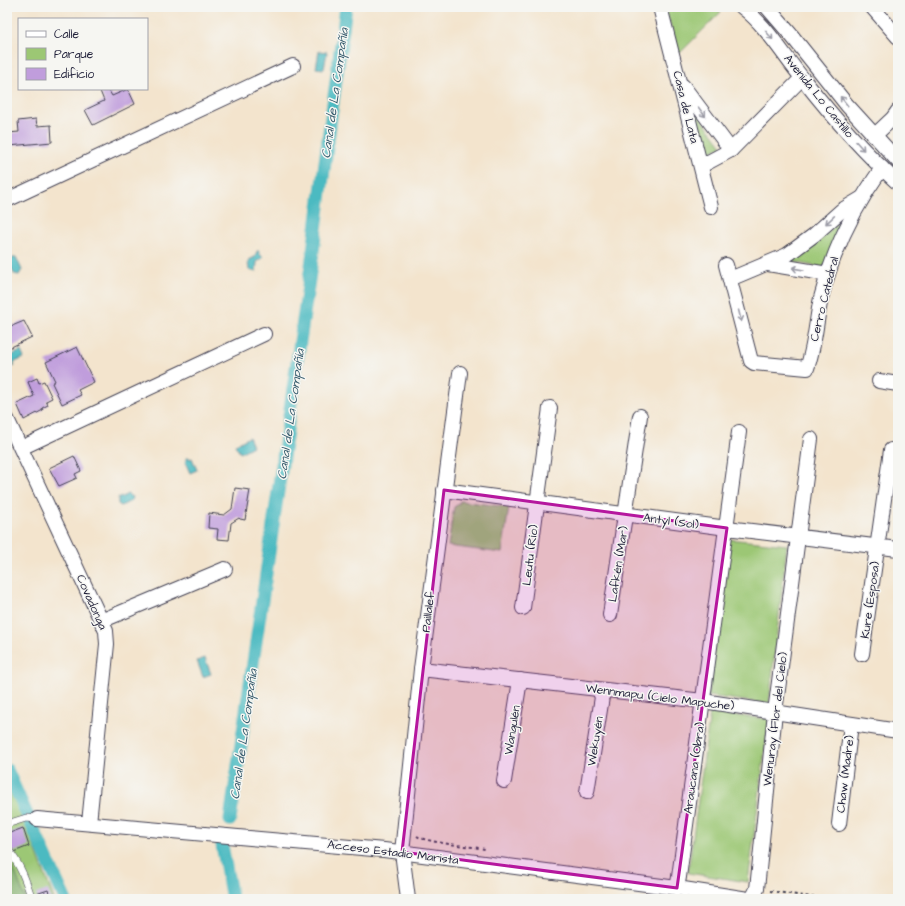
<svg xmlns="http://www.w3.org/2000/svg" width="905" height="906" font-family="'Architects Daughter',sans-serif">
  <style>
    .green { fill: #9cc774; stroke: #5f7458 }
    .forest { fill: #7dac66; stroke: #506750 }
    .water { fill: #4bbac1; stroke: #366e7e }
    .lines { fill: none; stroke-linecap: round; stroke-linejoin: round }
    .canal { stroke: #4bbac1; stroke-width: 13 }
    .building { fill: #c09ddc }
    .lane-casing { stroke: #413f51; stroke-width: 8 }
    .street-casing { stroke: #413f51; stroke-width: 16 }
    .path { stroke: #413f51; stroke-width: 2; stroke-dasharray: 3 3; stroke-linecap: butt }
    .lane { stroke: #fff; stroke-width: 7 }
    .street { stroke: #fff; stroke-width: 14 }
    .oneway { stroke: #9c9ca7 }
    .marked { fill: #b5179e; fill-opacity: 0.2; stroke: #b5179e; stroke-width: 3; stroke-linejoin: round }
    .labels { text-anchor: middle; stroke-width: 3; stroke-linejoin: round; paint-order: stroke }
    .street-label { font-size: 12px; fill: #22223b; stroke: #f6f6f2 }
    .water-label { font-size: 13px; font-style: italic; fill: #30576a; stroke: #f6f6f2 }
  </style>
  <rect width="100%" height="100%" fill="#f6f6f2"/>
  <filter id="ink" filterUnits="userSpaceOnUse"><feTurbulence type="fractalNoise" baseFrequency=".025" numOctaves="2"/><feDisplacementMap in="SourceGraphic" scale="8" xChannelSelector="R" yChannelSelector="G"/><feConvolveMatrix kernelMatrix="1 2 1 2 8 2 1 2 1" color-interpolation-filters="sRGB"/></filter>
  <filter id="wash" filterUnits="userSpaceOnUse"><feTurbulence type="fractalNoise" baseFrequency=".012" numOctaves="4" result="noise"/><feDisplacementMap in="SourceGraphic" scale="16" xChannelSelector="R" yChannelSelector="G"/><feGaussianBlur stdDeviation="0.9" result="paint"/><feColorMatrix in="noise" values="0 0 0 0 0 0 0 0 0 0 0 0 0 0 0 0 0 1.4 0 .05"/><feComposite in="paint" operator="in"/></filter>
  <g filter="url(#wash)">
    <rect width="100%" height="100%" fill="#f3e4cd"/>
    <g class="green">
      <path d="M665,7H715L721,12L679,54Z"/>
      <path d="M693,107L722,146L705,155Z"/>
      <path d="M847,213L824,268L789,261L816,244Z"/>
      <path d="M460,501L509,507L502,553L448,546L454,507L459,504Z"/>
      <path d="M728,539L787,545L769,704L708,696Z"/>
      <path d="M710,713L769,719L748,882L688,873Z"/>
      <path d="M7,774L16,788L21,799L30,835L54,899H7Z"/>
    </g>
    <path class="forest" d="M7,861L16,874L25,899H7Z"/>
    <g class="water">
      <path d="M319,51L327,52L324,69L316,68Z"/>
      <path d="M257,251H259L260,255L264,257L257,262L256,272L249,270L248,263L249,260L255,257Z"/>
      <path d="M16,257L22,270L19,275L14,274L8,260Z"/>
      <path d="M21,351L24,358L13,363L15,366L12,367L10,364L7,362L8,357Z"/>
      <path d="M249,437L253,446L240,453L235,445Z"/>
      <path d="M189,457V459L192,458L197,470L190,473L185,462L186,461V458Z"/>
      <path d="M127,494L132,497L131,501L121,506L118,504V498L123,497Z"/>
      <path d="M205,658L211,674L203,677L197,661Z"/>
    </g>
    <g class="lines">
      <g class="canal">
        <path d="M7,770L65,899"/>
        <path d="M230,820L311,266L346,7"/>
        <path d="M222,845L232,899"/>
      </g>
    </g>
    <g id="blocks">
      <g class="building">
        <path d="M104,89H108L112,96L128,89L135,104L93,125L85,110L104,101L100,91Z"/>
        <path d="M36,119L37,126L51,125L52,142L9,146L8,133L19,132L18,121Z"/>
        <path d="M8,318L12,326L24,321L32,337L7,349V319Z"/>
        <path d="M77,347L94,382L78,390L81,395L62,404L52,383L55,381L46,362Z"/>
        <path d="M37,378L39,383L44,381L52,398L46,401L48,405L42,408L43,410L24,420L17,404L34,396L28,382Z"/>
        <path d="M74,456L81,471L75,474L77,478L59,486L49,468Z"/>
        <path d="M235,488L250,490L245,520L240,519L239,518L231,523L229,540L217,539L218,529L208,528L209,513L224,515L232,509Z"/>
        <path d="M23,828L29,846L11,853L7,841V834Z"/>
        <path d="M48,890L51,899H38L36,894Z"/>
      </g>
    </g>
  </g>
  <g filter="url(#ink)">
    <use href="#blocks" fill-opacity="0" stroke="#413f51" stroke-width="1"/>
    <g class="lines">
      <g class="lane-casing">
        <g id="lane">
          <path d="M7,824L26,818L37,819"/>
          <path d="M7,849C20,863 26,881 32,899"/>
        </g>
      </g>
      <g class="street-casing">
        <g id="street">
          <path d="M660,7L711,207"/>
          <path d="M742,7C767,26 783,55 803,79C832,116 863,152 898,183"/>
          <path d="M767,7L792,36L847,105L898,161"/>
          <path d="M872,7L898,37"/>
          <path d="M683,86L731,150"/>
          <path d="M874,136L893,118L898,111"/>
          <path d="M701,166L731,150L802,78"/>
          <path d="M7,200L293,66"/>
          <path d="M768,264L828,274"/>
          <path d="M726,265L751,361L754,363L807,368C815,346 816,321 821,298C833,250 853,209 882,168"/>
          <path d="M730,279L787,255L814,235L842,210L862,198"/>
          <path d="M879,381L898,384"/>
          <path d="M7,419L106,631L107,644L89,823"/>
          <path d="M21,448L264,334"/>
          <path d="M444,490L727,528L898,549"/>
          <path d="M523,608L550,408"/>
          <path d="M610,615L640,416"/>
          <path d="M101,621L225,569"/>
          <path d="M862,654L891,450"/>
          <path d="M421,669L703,701L898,731"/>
          <path d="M504,781L520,680"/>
          <path d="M587,792L602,697L599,690"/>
          <path d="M37,819L384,850L677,888L748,899"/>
          <path d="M839,824L851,724"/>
          <path d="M677,888L679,877L739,432"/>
          <path d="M408,899L402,852L421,669L460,373"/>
          <path d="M752,899L757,889L775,712L811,439"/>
        </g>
      </g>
      <g class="path">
        <path d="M417,836C427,843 471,846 485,849"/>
        <path d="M770,891L824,899"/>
      </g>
      <use href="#lane" class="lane"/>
      <use href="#street" class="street"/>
    </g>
    <defs><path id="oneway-shaft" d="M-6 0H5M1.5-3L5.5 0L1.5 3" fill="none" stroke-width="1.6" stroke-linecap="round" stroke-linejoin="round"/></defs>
    <g class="oneway">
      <use href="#oneway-shaft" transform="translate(769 35) rotate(50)"/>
      <use href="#oneway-shaft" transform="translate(844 101) rotate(-129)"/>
      <use href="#oneway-shaft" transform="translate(702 112) rotate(53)"/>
      <use href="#oneway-shaft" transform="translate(860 146) rotate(48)"/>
      <use href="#oneway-shaft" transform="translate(830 220) rotate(137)"/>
      <use href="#oneway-shaft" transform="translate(798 269) rotate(-170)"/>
      <use href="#oneway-shaft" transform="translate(740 316) rotate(76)"/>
    </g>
  </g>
  <path class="marked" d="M444,490L727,528L677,888L402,852Z"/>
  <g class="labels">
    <g class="street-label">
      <text transform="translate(819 96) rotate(51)" y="4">Avenida Lo Castillo</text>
      <text transform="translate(686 107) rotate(76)" y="4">Casa de Lata</text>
      <text transform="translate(824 299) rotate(-76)" y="4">Cerro Catedral</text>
      <text transform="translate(671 521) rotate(8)" y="4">Antyl (Sol)</text>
      <text transform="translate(530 555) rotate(-83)" y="4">Leutu (Río)</text>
      <text transform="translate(618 564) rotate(-81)" y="4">Lafkén (Mar)</text>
      <text transform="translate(870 600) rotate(-82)" y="4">Kure (Esposa)</text>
      <text transform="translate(92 602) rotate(66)" y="4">Covadonga</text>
      <text transform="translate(428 612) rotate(-83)" y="4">Paillalef</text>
      <text transform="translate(660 697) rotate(7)" y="4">Wennmapu (Cielo Mapuche)</text>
      <text transform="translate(775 719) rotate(-83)" y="4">Wenuray (Flor del Cielo)</text>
      <text transform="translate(512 730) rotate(-81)" y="4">Wangulén</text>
      <text transform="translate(595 741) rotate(-81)" y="4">Wekuyén</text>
      <text transform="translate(694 768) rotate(-82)" y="4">Araucana (Obra)</text>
      <text transform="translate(845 774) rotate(-83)" y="4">Chaw (Madre)</text>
      <text transform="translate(393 852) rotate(7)" y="4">Acceso Estadio Marista</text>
    </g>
    <g class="water-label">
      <text transform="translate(334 93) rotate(-82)" y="5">Canal de La Compañía</text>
      <text transform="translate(290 414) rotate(-82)" y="5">Canal de La Compañía</text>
      <text transform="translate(243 734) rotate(-82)" y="5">Canal de La Compañía</text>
    </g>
  </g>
  <rect width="905" height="906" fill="none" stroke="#f6f6f2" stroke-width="24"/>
  <rect x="18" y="18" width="130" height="72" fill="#f6f6f2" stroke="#a1a1a9"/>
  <rect x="26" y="31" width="20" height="6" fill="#ffffff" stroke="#a1a1a9"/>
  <text x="54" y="38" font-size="12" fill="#22223b">Calle</text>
  <rect x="26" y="48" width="20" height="12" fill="#9cc774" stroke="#a1a1a9"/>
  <text x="54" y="58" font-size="12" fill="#22223b">Parque</text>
  <rect x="26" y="68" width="20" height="12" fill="#c09ddc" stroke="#a1a1a9"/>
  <text x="54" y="78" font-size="12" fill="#22223b">Edificio</text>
</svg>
